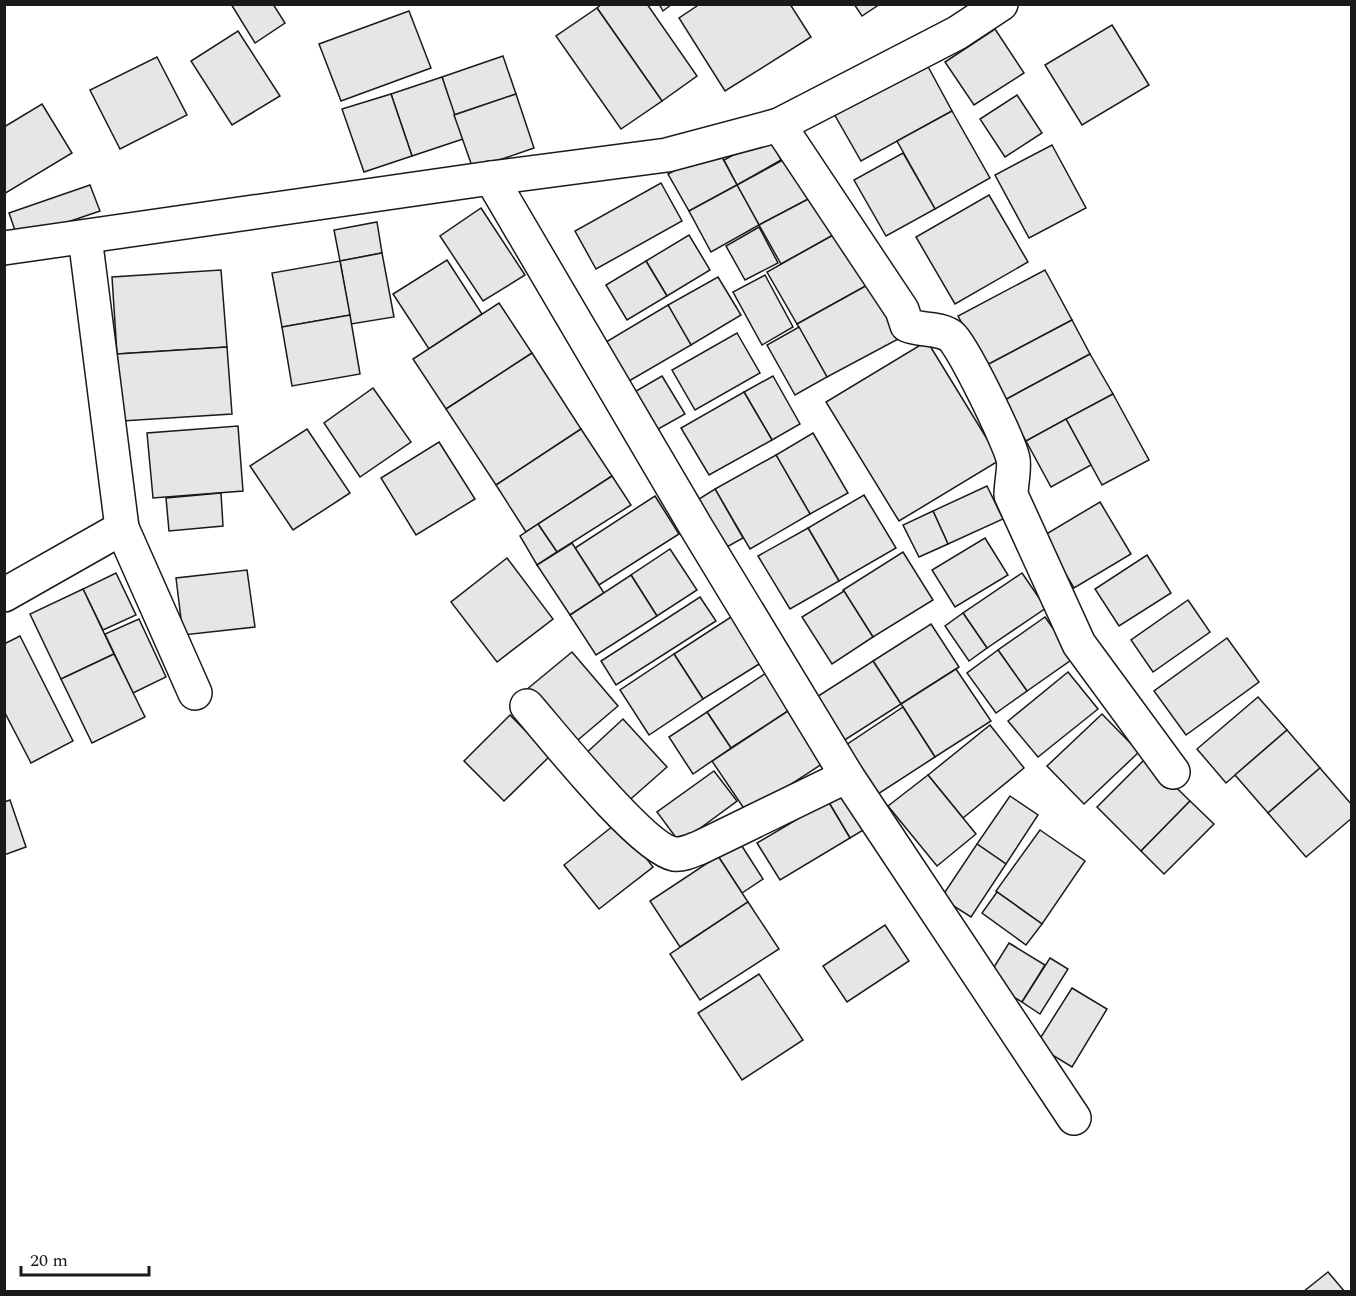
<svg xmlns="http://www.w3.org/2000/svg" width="1356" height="1296" font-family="Spectral,serif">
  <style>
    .building { fill: #e6e6e6; stroke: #1a1a1a; stroke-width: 1.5 }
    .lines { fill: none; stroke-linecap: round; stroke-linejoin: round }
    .minor-casing { stroke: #1a1a1a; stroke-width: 36 }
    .minor { stroke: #fff; stroke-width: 33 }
  </style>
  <rect width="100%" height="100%" fill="#fff"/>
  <g class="building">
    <path d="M231,4H273L285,23L255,43Z"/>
    <path d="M602,4H647L697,76L662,101L597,8Z"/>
    <path d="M659,4H672L663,11Z"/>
    <path d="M700,4H790L811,37L725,91L679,18Z"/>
    <path d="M854,4H880L862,16Z"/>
    <path d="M597,8L662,101L621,129L556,36Z"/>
    <path d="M409,11L431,68L341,101L319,44Z"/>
    <path d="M1112,25L1149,85L1082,125L1045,65Z"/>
    <path d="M995,29L1024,73L974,105L945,62Z"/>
    <path d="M238,31L280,96L232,125L191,61Z"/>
    <path d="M503,56L516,94L454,115L442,77Z"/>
    <path d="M157,57L187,115L120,149L90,90Z"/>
    <path d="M925,61L952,111L861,161L833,112Z"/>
    <path d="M442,77L463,139L412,156L391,94Z"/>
    <path d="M391,94L412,156L364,172L342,109Z"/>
    <path d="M516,94L534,148L473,169L454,115Z"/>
    <path d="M1017,95L1042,133L1005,157L980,119Z"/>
    <path d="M42,104L72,153L4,194V127Z"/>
    <path d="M952,111L990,178L935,209L897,141Z"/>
    <path d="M768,136L781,160L737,185L724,160Z"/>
    <path d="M1052,145L1086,208L1029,238L995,175Z"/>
    <path d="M717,148L737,185L689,211L668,174Z"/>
    <path d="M903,153L935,209L886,236L854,180Z"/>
    <path d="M792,155L814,196L759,225L737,185Z"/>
    <path d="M661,183L682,221L596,269L575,231Z"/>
    <path d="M90,185L100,211L18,239L9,213Z"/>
    <path d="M737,185L759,225L711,252L689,211Z"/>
    <path d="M989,195L1028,262L955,304L916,237Z"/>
    <path d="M814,196L835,234L781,264L759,225Z"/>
    <path d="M481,208L525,275L483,301L440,236Z"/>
    <path d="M377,222L382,253L340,261L334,230Z"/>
    <path d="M759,227L778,263L745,280L726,246Z"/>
    <path d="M835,234L871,283L797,324L767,272Z"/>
    <path d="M689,235L710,270L667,296L646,261Z"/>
    <path d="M382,253L394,317L351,324L340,261Z"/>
    <path d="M447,260L482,314L429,349L393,294Z"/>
    <path d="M340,261L350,315L282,327L272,273Z"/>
    <path d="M646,261L667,296L627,320L606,285Z"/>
    <path d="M221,270L227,347L117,354L112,277Z"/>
    <path d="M1045,270L1072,320L985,366L958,316Z"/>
    <path d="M765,275L793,327L762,345L733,292Z"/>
    <path d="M718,277L741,315L691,345L668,305Z"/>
    <path d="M871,283L902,337L827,377L797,324Z"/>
    <path d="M499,303L532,353L446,409L413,359Z"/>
    <path d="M668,305L691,345L624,384L601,345Z"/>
    <path d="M350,315L360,374L292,386L282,327Z"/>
    <path d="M1072,320L1090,354L1003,401L985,366Z"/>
    <path d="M799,327L827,377L795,395L767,345Z"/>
    <path d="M737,333L760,373L695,410L672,370Z"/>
    <path d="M927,341L1000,460L899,521L826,402Z"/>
    <path d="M227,347L232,414L122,421L117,354Z"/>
    <path d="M532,353L581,429L496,485L446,409Z"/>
    <path d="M1090,354L1113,394L1026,441L1003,401Z"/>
    <path d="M662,376L685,414L653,432L631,394Z"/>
    <path d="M773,376L800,424L772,440L744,392Z"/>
    <path d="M373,388L411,442L360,477L324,423Z"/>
    <path d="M744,392L772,440L709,475L681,428Z"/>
    <path d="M1113,394L1149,460L1102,485L1066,419Z"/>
    <path d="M1066,419L1091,465L1051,487L1026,441Z"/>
    <path d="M238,426L243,491L153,498L147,433Z"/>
    <path d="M307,429L350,493L293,530L250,466Z"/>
    <path d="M581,429L612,476L526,532L496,485Z"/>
    <path d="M813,433L848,493L810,514L776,455Z"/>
    <path d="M439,442L475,499L416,535L381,478Z"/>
    <path d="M776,455L810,514L750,549L715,489Z"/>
    <path d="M612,476L631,505L557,552L538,524Z"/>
    <path d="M987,486L1003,519L948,544L933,511Z"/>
    <path d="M715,489L743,538L718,552L691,504Z"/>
    <path d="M221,493L223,526L169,531L166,498Z"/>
    <path d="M864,495L896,548L839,581L808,528Z"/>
    <path d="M655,496L679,534L599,585L575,548Z"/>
    <path d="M1100,502L1131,554L1074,588L1043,536Z"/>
    <path d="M933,511L948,544L919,557L903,525Z"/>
    <path d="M538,524L557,552L537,565L520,536Z"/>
    <path d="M808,528L839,581L790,609L758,556Z"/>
    <path d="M985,538L1008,575L955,607L932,570Z"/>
    <path d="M572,543L604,593L570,615L537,565Z"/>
    <path d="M670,549L697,590L657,616L631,575Z"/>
    <path d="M903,552L933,600L873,637L843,590Z"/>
    <path d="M1147,555L1171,593L1119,626L1095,589Z"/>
    <path d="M507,558L553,619L497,662L451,602Z"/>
    <path d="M247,570L255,627L183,635L176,578Z"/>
    <path d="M116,573L136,615L103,630L83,589Z"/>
    <path d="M1022,573L1046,608L987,648L963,613Z"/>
    <path d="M631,575L657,616L596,655L570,615Z"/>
    <path d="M83,589L114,654L61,679L30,614Z"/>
    <path d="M844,591L873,637L832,664L802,617Z"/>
    <path d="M700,597L716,621L616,685L601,661Z"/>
    <path d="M1188,600L1210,632L1153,672L1131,640Z"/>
    <path d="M963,613L987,648L969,661L945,626Z"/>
    <path d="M734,615L764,661L703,699L674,654Z"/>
    <path d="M1045,617L1074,658L1027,691L998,650Z"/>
    <path d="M139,619L166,677L133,693L105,634Z"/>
    <path d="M931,624L959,667L901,704L873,661Z"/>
    <path d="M20,636L73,741L31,763L4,711V644Z"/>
    <path d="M1227,638L1259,682L1186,735L1154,691Z"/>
    <path d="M998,650L1027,691L996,713L967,673Z"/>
    <path d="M572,652L618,706L572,745L526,690Z"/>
    <path d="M114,654L145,717L92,743L61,679Z"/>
    <path d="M674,654L703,699L649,735L620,690Z"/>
    <path d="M873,661L901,704L840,743L812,700Z"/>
    <path d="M956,669L991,721L935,757L901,704Z"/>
    <path d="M1068,672L1098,709L1038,757L1008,721Z"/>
    <path d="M766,673L791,709L731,748L707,712Z"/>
    <path d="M1258,697L1287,730L1226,783L1197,749Z"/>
    <path d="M903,707L935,757L878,794L846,745Z"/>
    <path d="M791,709L825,762L747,813L712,761Z"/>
    <path d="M707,712L731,748L693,774L669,737Z"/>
    <path d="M1102,714L1139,752L1084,804L1047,766Z"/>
    <path d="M510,715L550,756L504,801L464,761Z"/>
    <path d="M623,719L667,767L625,804L582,757Z"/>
    <path d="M990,725L1024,768L963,818L928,775Z"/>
    <path d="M1287,730L1320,768L1268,813L1235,775Z"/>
    <path d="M1146,758L1190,801L1141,851L1097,807Z"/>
    <path d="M1320,768L1352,805V818L1306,857L1268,813Z"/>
    <path d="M714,771L737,801L680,843L657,812Z"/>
    <path d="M928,775L976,834L937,866L888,806Z"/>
    <path d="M847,789L870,826L850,838L828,801Z"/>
    <path d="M1010,796L1038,815L1006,864L977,844Z"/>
    <path d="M10,800L26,847L4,855V802Z"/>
    <path d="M828,801L850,838L780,880L757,843Z"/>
    <path d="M1190,801L1214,824L1164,874L1141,851Z"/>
    <path d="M618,822L653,867L599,909L564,865Z"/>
    <path d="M1040,830L1085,861L1042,924L996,891Z"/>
    <path d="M740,843L763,879L742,893L718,856Z"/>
    <path d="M977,844L1006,864L971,917L941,898Z"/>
    <path d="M718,856L748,902L680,947L650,901Z"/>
    <path d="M997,892L1042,924L1026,945L982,913Z"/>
    <path d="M748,902L779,949L700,1000L670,954Z"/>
    <path d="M885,925L909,961L847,1002L823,966Z"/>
    <path d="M1009,943L1045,965L1022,1002L986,980Z"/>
    <path d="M1050,958L1068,969L1040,1014L1022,1002Z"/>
    <path d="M759,974L803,1040L742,1080L698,1013Z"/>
    <path d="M1072,988L1107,1009L1072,1067L1036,1045Z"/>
    <path d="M1328,1272L1345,1292H1303Z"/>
  </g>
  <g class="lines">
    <g class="minor-casing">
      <g id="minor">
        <path d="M779,125L902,310L907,325C921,331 938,327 951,336C962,344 1010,443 1013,459C1015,466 1011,485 1011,495L1079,644L1173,772"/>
        <path d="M491,178L667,155L779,125L957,33L1001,4"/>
        <path d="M4,248L491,178L696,527L847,776L1074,1118"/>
        <path d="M122,528L195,693"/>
        <path d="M4,595L122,528L85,237"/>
        <path d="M527,706C553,736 642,848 674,854C684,855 693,850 701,847L847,776"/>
      </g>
    </g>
    <use href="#minor" class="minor"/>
  </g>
  <rect width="1356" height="1296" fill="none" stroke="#1a1a1a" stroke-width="12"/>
  <path d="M21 1266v9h128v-9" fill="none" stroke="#1a1a1a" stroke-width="3"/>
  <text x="30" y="1266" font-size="18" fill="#1a1a1a" stroke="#ffffff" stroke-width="4.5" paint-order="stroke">20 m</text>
</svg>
